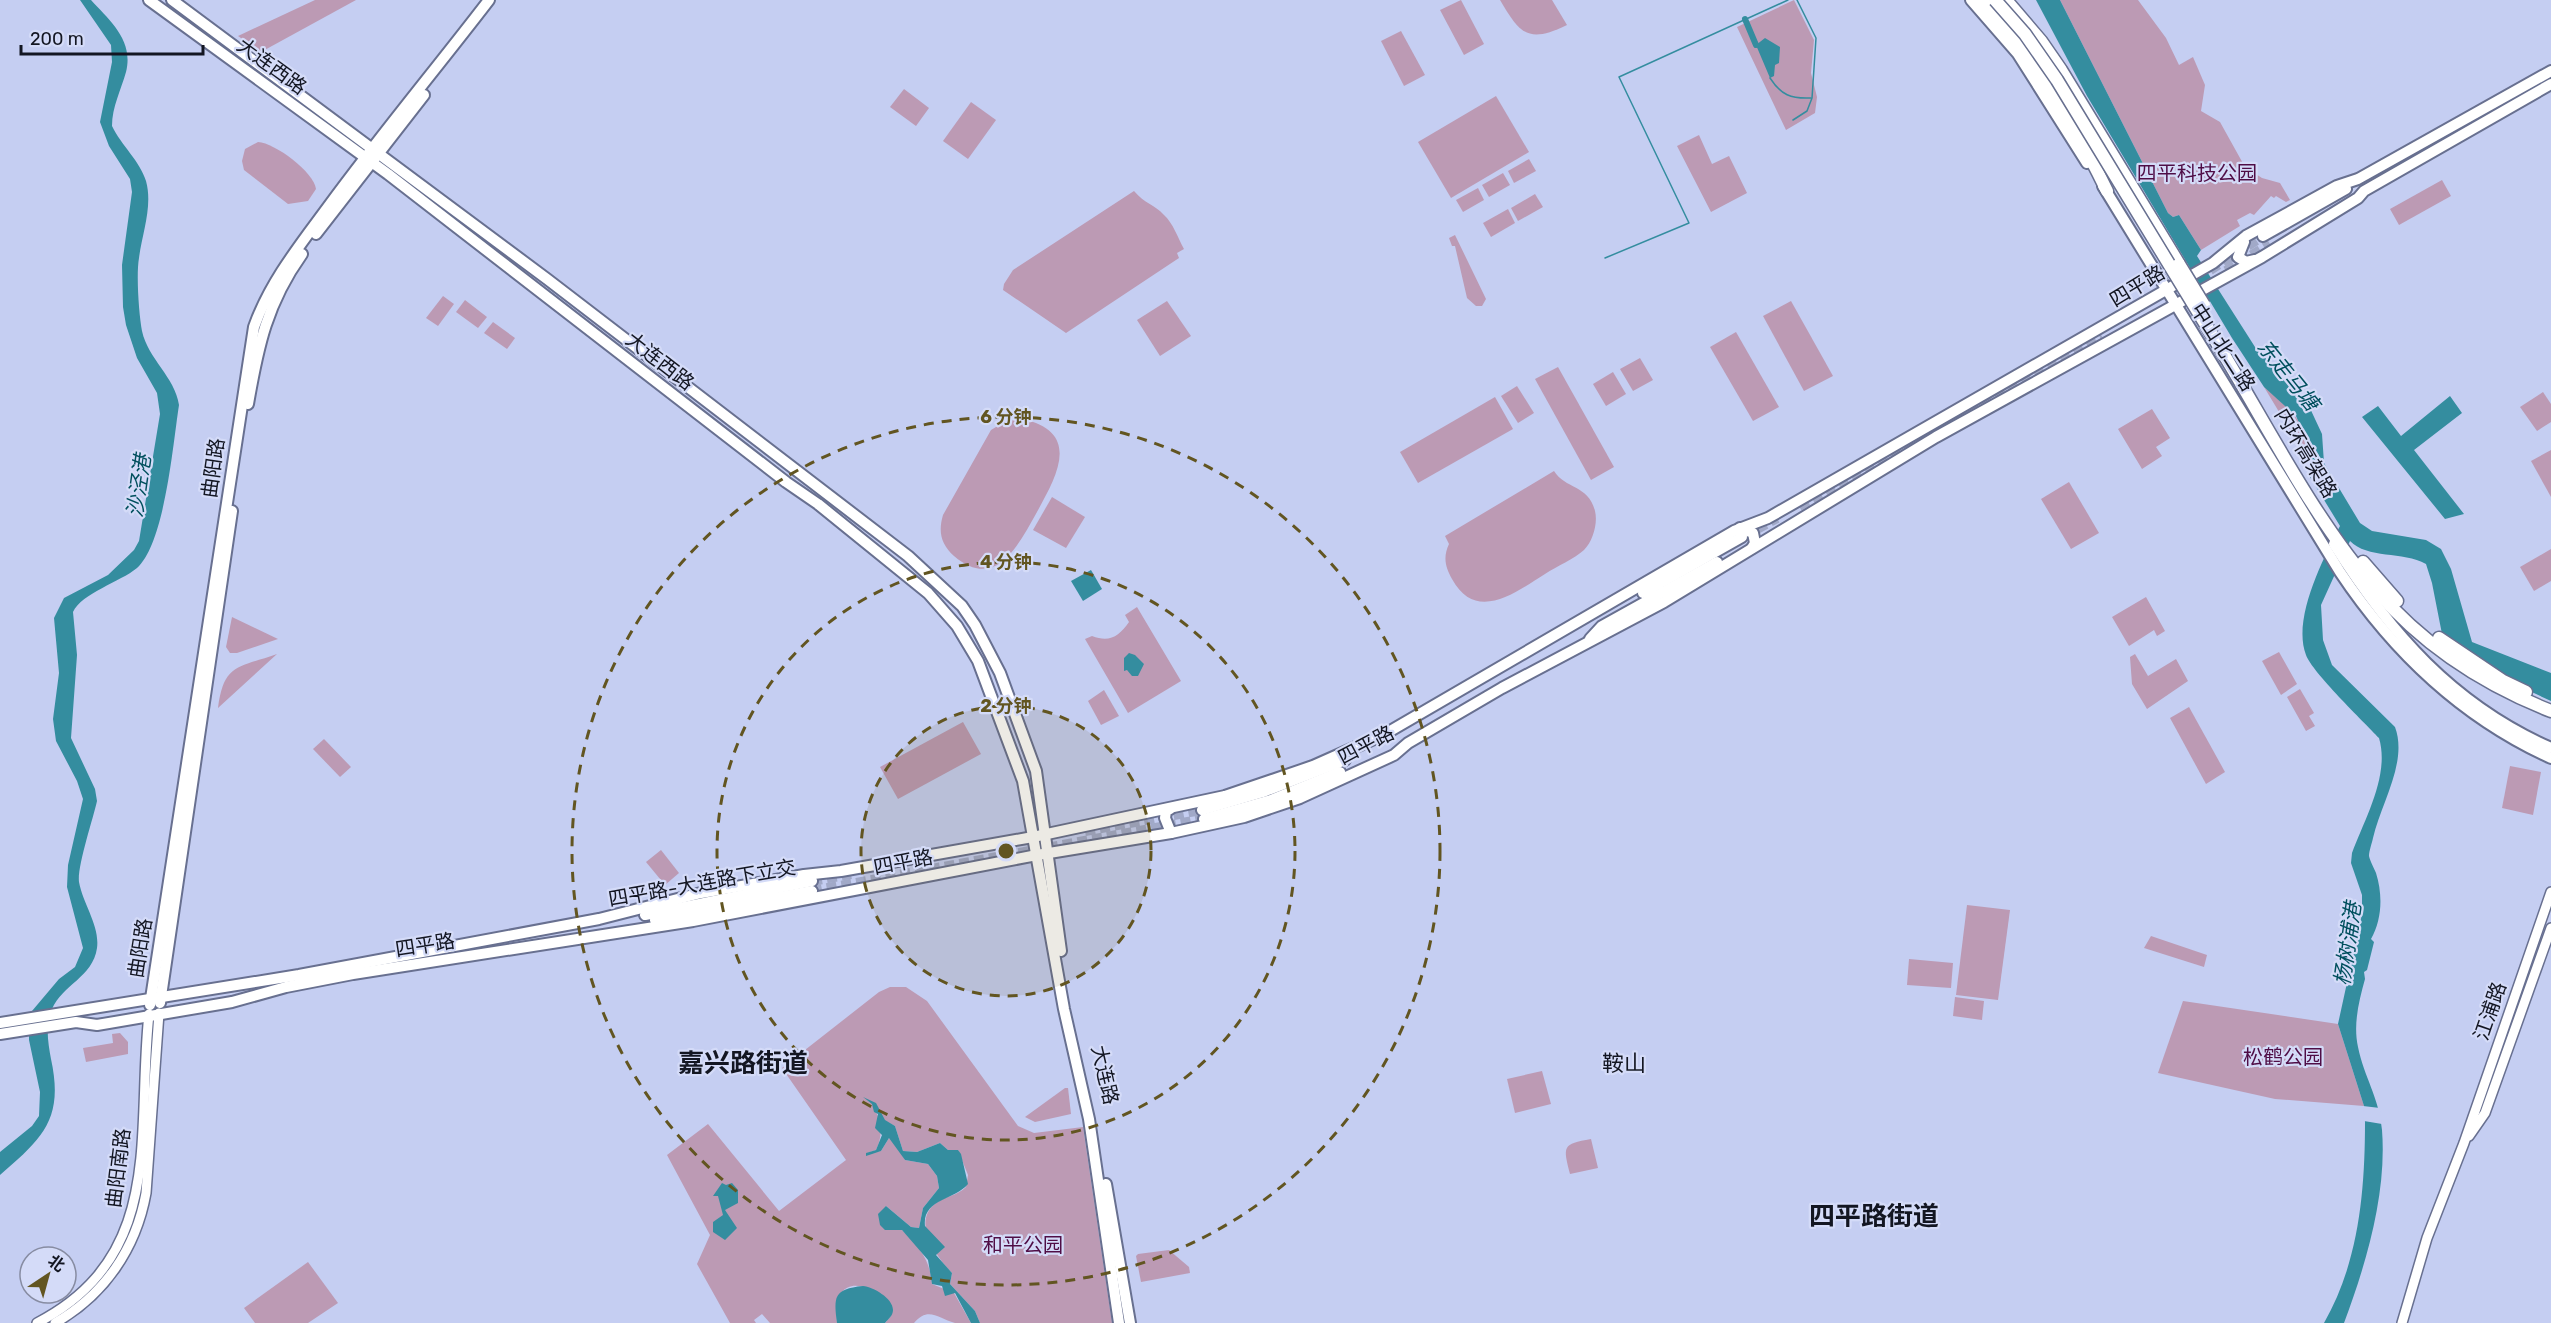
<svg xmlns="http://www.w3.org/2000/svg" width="2551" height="1323" font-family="Rubik,'Noto Sans SC',sans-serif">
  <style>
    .green { fill: #bc9ab4 }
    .water { fill: #348d9f }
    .pier { fill: #c5cef2 }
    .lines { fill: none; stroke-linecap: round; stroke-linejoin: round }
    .stream { stroke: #348d9f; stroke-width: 1.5 }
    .canal { stroke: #348d9f; stroke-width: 6 }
    .primary-tunnel { stroke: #a1a9c8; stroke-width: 10; stroke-dasharray: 10 5; stroke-linecap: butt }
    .secondary-casing { stroke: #687090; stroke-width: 12 }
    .primary-casing { stroke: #687090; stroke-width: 14 }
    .highway-casing { stroke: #687090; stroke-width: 15 }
    .secondary { stroke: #fff; stroke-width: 9 }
    .primary { stroke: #fff; stroke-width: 10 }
    .highway { stroke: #fff; stroke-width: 12 }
    .highway-bridge-casing { stroke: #687090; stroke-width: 15; stroke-linecap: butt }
    .highway-bridge { stroke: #fff; stroke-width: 12 }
    .ring { fill: none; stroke: #625521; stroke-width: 3; stroke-dasharray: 10 8 }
    .labels { text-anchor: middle; stroke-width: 4.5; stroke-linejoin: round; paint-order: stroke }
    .street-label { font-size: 20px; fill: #131622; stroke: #d4dbf8 }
    .park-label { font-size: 20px; fill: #4f0d46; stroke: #d4dbf8 }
    .water-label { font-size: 21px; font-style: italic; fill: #004f5d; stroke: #d4dbf8 }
    .quarter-label { font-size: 22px; fill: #131622; stroke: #d4dbf8 }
    .district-label { font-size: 26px; font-weight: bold; fill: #131622; stroke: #d4dbf8 }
    .centre { fill: #625521; stroke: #d4dbf8; stroke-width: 3 }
    .ring-label { font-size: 18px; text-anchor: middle; font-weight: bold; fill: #625521; stroke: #d4dbf8; stroke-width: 4.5; stroke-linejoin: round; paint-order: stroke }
  </style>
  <rect width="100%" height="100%" fill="#c5cef2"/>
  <g class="green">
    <path d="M315,0H356L261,52L238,36Z"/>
    <path d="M1461,0L1484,44L1464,55L1440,10Z"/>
    <path d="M1500,0H1552L1567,25C1528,44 1520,34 1500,0Z"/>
    <path d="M1794,0L1814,40L1811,73L1817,97L1815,113L1786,130L1737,27Z"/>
    <path d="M2060,0H2138L2166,38L2179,65L2193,57L2205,85L2201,111L2220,122L2245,167L2262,178L2280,183L2290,200L2286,202L2276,196L2274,198L2271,196L2254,215L2250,213L2237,220L2240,226L2201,250L2179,215L2173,217L2168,213Z"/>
    <path d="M1401,31L1425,75L1404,86L1381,41Z"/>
    <path d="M904,89L929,108L916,126L890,107Z"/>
    <path d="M1496,96L1529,152L1451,198L1418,142Z"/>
    <path d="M971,102L996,120L968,159L943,141Z"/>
    <path d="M1699,135L1712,164L1729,156L1747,193L1711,212L1677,146Z"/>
    <path d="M258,142C275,143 314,172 316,189L308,201L288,204L244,170L242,161L245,149Z"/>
    <path d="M1529,159L1536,171L1514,183L1508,171Z"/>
    <path d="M1503,173L1510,185L1489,197L1482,185Z"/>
    <path d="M2442,180L2451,196L2399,225L2390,209Z"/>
    <path d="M1478,188L1484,200L1463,212L1456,200Z"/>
    <path d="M1134,191C1145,204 1154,204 1164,215C1173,223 1178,238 1184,249L1177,253L1179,258L1066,333L1003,290L1004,284L1013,270Z"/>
    <path d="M1535,194L1543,207L1518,221L1511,208Z"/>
    <path d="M1508,209L1515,223L1491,237L1483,223Z"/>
    <path d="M1455,235L1486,299L1482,306H1476L1467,298L1455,246H1452L1449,238Z"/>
    <path d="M443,296L454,304L438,326L426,318Z"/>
    <path d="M465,300L487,317L478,328L456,312Z"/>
    <path d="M1167,301L1191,336L1160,356L1137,320Z"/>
    <path d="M1791,301L1833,376L1804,391L1763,316Z"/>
    <path d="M493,322L515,338L507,349L484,333Z"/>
    <path d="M1736,332L1779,407L1753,421L1710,347Z"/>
    <path d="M1640,358L1653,380L1633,391L1620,369Z"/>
    <path d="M1558,367L1614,467L1591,480L1535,379Z"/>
    <path d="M1613,372L1626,394L1606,406L1593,384Z"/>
    <path d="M1517,386L1534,413L1518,423L1501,396Z"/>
    <path d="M2264,387C2283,403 2318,431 2308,460Z"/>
    <path d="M2543,392L2551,404V422L2537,431L2520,407Z"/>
    <path d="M1495,397L1513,429L1418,483L1400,452Z"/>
    <path d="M2152,409L2170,438L2156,447L2162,456L2142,469L2118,429Z"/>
    <path d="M1022,419C1083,432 1056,477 1037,512C1019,544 996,592 954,556C941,544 938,532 943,515L991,430L1006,421Z"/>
    <path d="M2551,450V497L2531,461Z"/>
    <path d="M1554,471C1565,489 1589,485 1595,511C1598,523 1593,541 1584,550C1574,559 1557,566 1545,574C1515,593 1476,623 1452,579C1445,566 1443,557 1449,544L1445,536Z"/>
    <path d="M2069,482L2099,533L2071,549L2041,499Z"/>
    <path d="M1052,497L1085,517L1066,548L1033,530Z"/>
    <path d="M2551,549V581L2534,591L2520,567Z"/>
    <path d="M2146,597L2165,631L2157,636L2154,630L2129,646L2112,617Z"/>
    <path d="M1137,607L1181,681L1128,713L1085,639L1092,636C1110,643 1119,636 1129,622L1125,615Z"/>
    <path d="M232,617L278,639L237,653H230L226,647Z"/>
    <path d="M2279,652L2297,684L2281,695L2262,661Z"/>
    <path d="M277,654L218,708C224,663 238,668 277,654Z"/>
    <path d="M2135,654L2148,676L2176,659L2188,681L2147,709L2132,684L2130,657Z"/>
    <path d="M2300,689L2314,713L2309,716L2315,726L2306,731L2287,697Z"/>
    <path d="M1104,690L1119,716L1101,725L1088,701Z"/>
    <path d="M2189,707L2225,772L2206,784L2170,718Z"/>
    <path d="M963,722L981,754L898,799L880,767Z"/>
    <path d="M324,739L351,767L340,777L313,749Z"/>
    <path d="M2510,766L2541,772L2533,815L2502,808Z"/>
    <path d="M661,850L679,873L665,885L646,862Z"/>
    <path d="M1967,905L2010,910L1998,1000L1956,995Z"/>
    <path d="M2151,936L2207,955L2204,967L2144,948Z"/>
    <path d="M1909,959L1953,963L1951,988L1907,985Z"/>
    <path d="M890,987H906L927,1001L1018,1126L1034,1133L1083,1127L1112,1323H980L975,1311L950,1284L952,1273C936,1256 911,1222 936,1203C945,1196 957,1196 966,1187L968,1175L958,1150H948L940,1143L917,1152L903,1151L895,1126L885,1121L872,1104C881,1119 884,1134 876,1150L867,1153L881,1151L889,1138L893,1139L905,1160L928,1164L937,1176L939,1188L923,1208L919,1228L911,1227L886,1206L885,1230H902C919,1247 930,1259 932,1284L954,1293L971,1323C966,1323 960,1323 955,1323C938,1318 928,1306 914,1323H885L891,1316L887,1299C856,1277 833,1281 837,1323H770L762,1314L754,1320L756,1323H730L697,1264L710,1235L667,1155L708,1124L779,1211L846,1160L782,1068L879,992Z"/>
    <path d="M1955,997L1984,1001L1982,1020L1953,1016Z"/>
    <path d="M2183,1001L2338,1024L2364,1106L2275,1099L2158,1073Z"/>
    <path d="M120,1033L128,1042V1054L86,1062L83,1048L113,1043L112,1034Z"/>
    <path d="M1542,1071L1551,1104L1515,1113L1507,1079Z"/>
    <path d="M1065,1088H1068L1071,1114L1035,1122L1025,1117Z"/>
    <path d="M1591,1139L1598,1168L1570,1174C1563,1146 1562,1144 1591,1139Z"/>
    <path d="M1169,1250L1189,1267L1190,1273L1141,1282L1136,1256L1138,1254Z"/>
    <path d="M308,1262L338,1303L308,1323H255L244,1308Z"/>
  </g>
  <g class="water">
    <path d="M80,0H91C110,21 134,40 126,72C121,90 112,107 112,126C121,145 140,161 146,181C153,206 142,234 139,258C136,275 139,315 142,331C148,359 175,377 179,405C173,443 165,543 137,568C120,582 82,593 73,612L77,655L71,738L95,789L97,801C93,819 77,867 79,882C83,904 100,926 97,948C93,977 62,985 52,1009C45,1026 48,1042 51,1059C64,1119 43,1138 0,1175V1152L32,1126L39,1116L40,1092L29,1040V1022L32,1011L59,979L75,967L83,948L67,887L68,865L83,799L77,781L56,741L53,719L59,673L54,618L64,598L108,575L134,550L139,541L160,414L157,393L137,358L126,325L123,307L122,265L132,192L130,179L109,146L100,122L112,62L111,45Z"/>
    <path d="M2036,0H2060L2168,213L2173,217L2179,215L2201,250L2197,256L2255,347L2308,404L2322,434L2324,463L2360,523L2372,531L2426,540L2441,549L2451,569L2472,642L2551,673V701L2508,681L2442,634L2432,583L2426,564C2403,551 2367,559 2350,541L2321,605L2323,640L2332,665L2395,727C2408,762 2381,803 2373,838C2372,843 2369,851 2369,856C2370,861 2374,868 2376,873C2383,895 2382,920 2371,939L2374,942L2367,970L2364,972L2365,979C2359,1001 2353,1024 2358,1047C2364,1077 2379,1097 2382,1130C2387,1194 2366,1264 2344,1323H2324C2359,1262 2365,1191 2365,1122L2364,1106L2338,1024L2362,914V895L2351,863L2352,853C2365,818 2390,775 2379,738C2364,722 2312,672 2306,655C2292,619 2323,559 2340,526L2310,477L2308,460L2311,450L2296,416L2264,387L2232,338L2087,96Z"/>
    <path d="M1765,38L1780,47L1779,63L1775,65L1774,76L1770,78L1756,45Z"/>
    <path d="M2450,396L2462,413L2414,450L2464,514L2445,519L2362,417L2378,406L2401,436Z"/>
    <path d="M1091,570L1102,589L1083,601L1071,581Z"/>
    <path d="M1129,653L1135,655L1144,664L1138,676H1132L1127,670L1124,671V658Z"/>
    <path d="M863,1097L876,1103L885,1120L895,1126L903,1151L917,1152L940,1143L948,1150H958L961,1154L968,1184C955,1200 922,1199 925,1226L945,1247L936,1255L952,1273L950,1284L975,1311L980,1323H971L955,1293L945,1296L942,1286L932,1284L928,1260L902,1230H885L880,1225L878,1214L886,1206L911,1227L919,1228L923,1208L939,1188L937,1176L928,1164L905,1160L889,1138L881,1151L866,1156V1153L876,1150L882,1135L875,1128L878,1114L874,1112L872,1104Z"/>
    <path d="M722,1183L726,1185L732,1183L738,1190V1203L725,1210L737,1228L725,1240L713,1232V1222L723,1215L718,1196H713Z"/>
    <path d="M863,1286C873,1287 893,1298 893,1310C893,1316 888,1319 885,1323H837C834,1297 833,1289 863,1286Z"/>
  </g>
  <path class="pier" d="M2363,1106L2380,1108L2382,1124L2364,1121Z"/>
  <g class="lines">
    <g class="stream">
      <path d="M1770,78C1781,95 1791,99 1811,98"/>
      <path d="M1793,120L1807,111L1812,98L1816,38L1797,0"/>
      <path d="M1605,258L1689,223L1619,77L1788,0"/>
    </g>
    <path class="canal" d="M1745,19L1756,45"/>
    <g class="primary-tunnel">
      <path d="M2210,270L2263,236"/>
      <path d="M2226,271L2270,244"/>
      <path d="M1799,506L2100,333"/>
      <path d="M1744,536L1777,518"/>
      <path d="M1085,831L1202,810"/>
      <path d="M812,881L851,874"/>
      <path d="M812,891L1204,819"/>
    </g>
    <g class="secondary-casing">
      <g id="secondary">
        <path d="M2469,1136L2485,1113L2551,928"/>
        <path d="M37,1323C166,1256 136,1135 149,1014"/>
        <path d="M55,1323C104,1295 136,1249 146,1193L159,1013"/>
        <path d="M2402,1323L2427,1238L2464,1143L2551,892"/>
      </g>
    </g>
    <g class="primary-casing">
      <g id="primary">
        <path d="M149,0L388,174L786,482L818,504L928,593L957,626L978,661L1023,781L1064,1009L1089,1119L1119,1323"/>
        <path d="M172,0L547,279L908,556L962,606L975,625L1000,673L1036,771L1061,951"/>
        <path d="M1971,0L2018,54L2087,163"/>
        <path d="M2103,186L2340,572C2394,653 2461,717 2551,758"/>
        <path d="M316,234L424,95"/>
        <path d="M2263,236L2346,189"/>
        <path d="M2244,242L2238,257L2246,262L2255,260"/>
        <path d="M248,404C258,346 267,303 302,254"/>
        <path d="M1740,528L1753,533L1755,543L1752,548"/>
        <path d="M2334,544C2390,633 2453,705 2551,748"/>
        <path d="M1643,593L1742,537"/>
        <path d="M1590,639L1602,626L1717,562"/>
        <path d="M1170,809L1166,811L1165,818L1171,833"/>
        <path d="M1202,810L1263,792L1345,760"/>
        <path d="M1204,819L1271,800L1340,772"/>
        <path d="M645,915L812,881"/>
        <path d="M655,920L812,891"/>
        <path d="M160,1003L232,511"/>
        <path d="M150,1005L254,327C270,282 300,245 328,207C380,136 436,69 489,0"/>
        <path d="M0,1023L299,975L599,919L701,893L804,875L841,871L1033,837L1225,796L1313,766L1385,734L1734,531L1768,518L2213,263L2246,236L2337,186L2358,179L2551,71"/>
        <path d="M0,1034L76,1022L97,1025L232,1002L286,987L353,974L693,921L1037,855L1171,833L1244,817L1300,798L1394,755L1408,743L1502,688L1664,602L1936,437L2262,257L2358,198L2364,191L2551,84"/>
        <path d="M1106,1184L1130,1323"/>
      </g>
    </g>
    <g class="highway-casing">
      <g id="highway">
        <path d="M1981,0C2034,54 2074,123 2107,191"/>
        <path d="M2006,0L2041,41L2061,70L2179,264"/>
        <path d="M2220,348C2268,427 2315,521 2376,590C2423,645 2485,685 2551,711"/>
        <path d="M2363,562L2397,601"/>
        <path d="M2439,638L2503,681L2526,692"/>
      </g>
    </g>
    <use href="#secondary" class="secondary"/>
    <use href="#primary" class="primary"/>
    <use href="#highway" class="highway"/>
    <g class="highway-bridge-casing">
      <g id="highway-bridge">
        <path d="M1995,0L2025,34L2057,80L2220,348"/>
        <path d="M2179,264L2204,305"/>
      </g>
    </g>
    <use href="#highway-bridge" class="highway-bridge"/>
  </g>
  <circle cx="1006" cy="851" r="145" fill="#625521" fill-opacity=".12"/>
  <g class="ring">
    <circle cx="1006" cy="851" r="145"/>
    <circle cx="1006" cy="851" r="289"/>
    <circle cx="1006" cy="851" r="434"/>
  </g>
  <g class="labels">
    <g class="street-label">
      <text transform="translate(272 66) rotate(36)" y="7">大连西路</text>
      <text transform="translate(2137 286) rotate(-31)" y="7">四平路</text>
      <text transform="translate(2223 347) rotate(57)" y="7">中山北二路</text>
      <text transform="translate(660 361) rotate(38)" y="7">大连西路</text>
      <text transform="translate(2306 453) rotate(59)" y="7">内环高架路</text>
      <text transform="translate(213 468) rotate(-82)" y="7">曲阳路</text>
      <text transform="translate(1366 745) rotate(-28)" y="7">四平路</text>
      <text transform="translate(903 862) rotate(-11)" y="7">四平路</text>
      <text transform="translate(702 883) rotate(-10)" y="7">四平路-大连路下立交</text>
      <text transform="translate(425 945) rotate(-9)" y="7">四平路</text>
      <text transform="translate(140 948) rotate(-81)" y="7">曲阳路</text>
      <text transform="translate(2490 1011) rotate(-71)" y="7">江浦路</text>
      <text transform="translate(1105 1075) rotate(77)" y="7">大连路</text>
      <text transform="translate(118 1168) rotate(-83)" y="7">曲阳南路</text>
    </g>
    <g class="park-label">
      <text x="2197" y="180">四平科技公园</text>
      <text x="2283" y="1064">松鹤公园</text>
      <text x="1023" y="1252">和平公园</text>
    </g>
    <g class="water-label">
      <text transform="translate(2288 375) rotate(51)" y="7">东走马塘</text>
      <text transform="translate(139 486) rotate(-82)" y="7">沙泾港</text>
      <text transform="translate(2348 944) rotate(-82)" y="7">杨树浦港</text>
    </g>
    <g class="quarter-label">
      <text x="1624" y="1071">鞍山</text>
    </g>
    <g class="district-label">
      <text x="743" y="1072">嘉兴路街道</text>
      <text x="1874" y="1225">四平路街道</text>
    </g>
  </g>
  <circle cx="1006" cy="851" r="9" class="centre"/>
  <g class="ring-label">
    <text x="1006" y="423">6 分钟</text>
    <text x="1006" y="568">4 分钟</text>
    <text x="1006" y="712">2 分钟</text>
  </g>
  <g transform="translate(48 1275) rotate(36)"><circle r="28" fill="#d4dbf8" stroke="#878ca2" stroke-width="1.5"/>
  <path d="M0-4.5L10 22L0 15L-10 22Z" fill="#625521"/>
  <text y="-9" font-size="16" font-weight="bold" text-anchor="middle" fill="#131622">北</text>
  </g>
  <path d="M21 45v9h182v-9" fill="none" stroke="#131622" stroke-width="3"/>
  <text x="30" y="45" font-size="18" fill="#131622" stroke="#d4dbf8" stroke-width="4.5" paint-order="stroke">200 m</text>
</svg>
